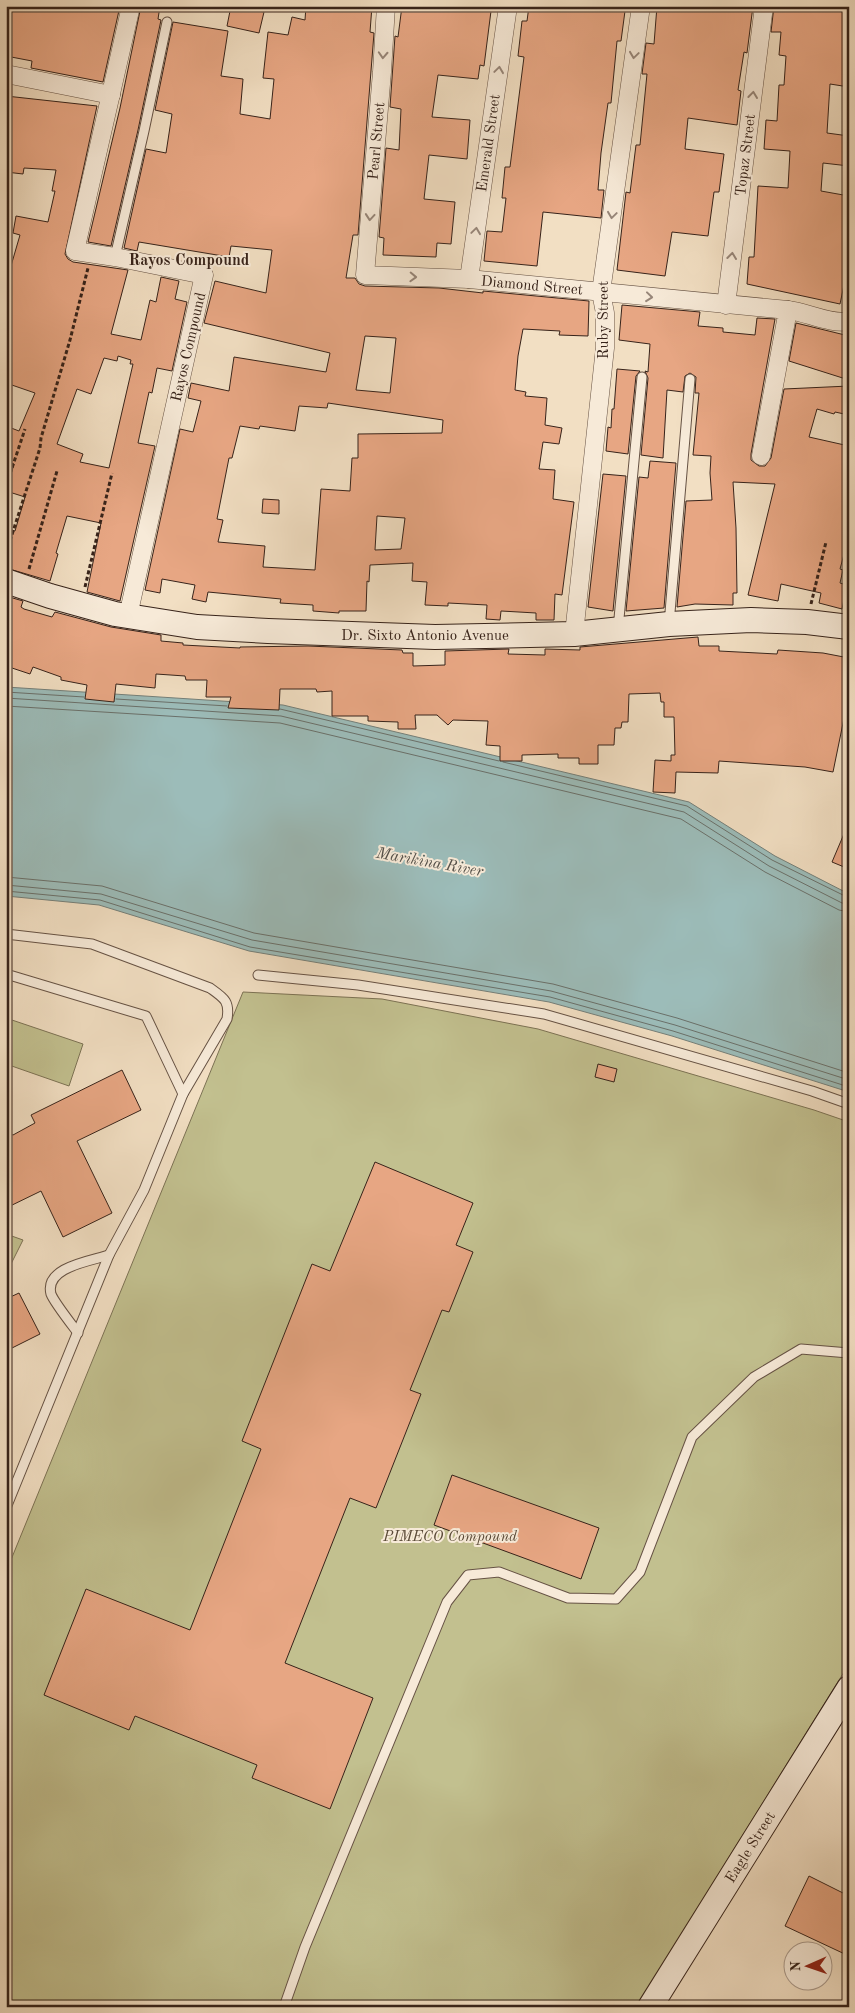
<svg xmlns="http://www.w3.org/2000/svg" width="855" height="2013" font-family="'Old Standard TT',serif">
  <style>
    .green { fill: #c2c08f; stroke: #7c7254 }
    .water { fill: #9cbcb9; stroke: #747f79 }
    .lines { fill: none; stroke-linecap: round; stroke-linejoin: round }
    .shore { stroke: #6a706a; stroke-width: 1 }
    .building { fill: #e7a683; stroke: #37231a; fill-rule: evenodd }
    .lane-casing { stroke: #665244; stroke-width: 11 }
    .street-casing { stroke: #665244; stroke-width: 19 }
    .secondary-casing { stroke: #37231a; stroke-width: 26 }
    .path { stroke: #37231a; stroke-width: 3; stroke-dasharray: 4 2.5; stroke-linecap: butt }
    .lane { stroke: #f7ead8; stroke-width: 9 }
    .street { stroke: #f7ead8; stroke-width: 18 }
    .secondary { stroke: #f7ead8; stroke-width: 24 }
    .oneway { stroke: #978679 }
    .labels { text-anchor: middle; stroke-width: 4; stroke-linejoin: round; paint-order: stroke }
    .street-label { font-size: 15px; fill: #37231a; stroke: #f7ead8 }
    .park-label { font-size: 15px; font-style: italic; fill: #5a4a37; stroke: #f7ead8 }
    .neighbourhood-label { font-size: 16px; font-weight: bold; fill: #37231a; stroke: #f7ead8 }
    .water-label { font-size: 16px; font-style: italic; fill: #55514a; stroke: #f7ead8 }
  </style>
  <rect width="100%" height="100%" fill="#f2dfc3"/>
  <filter id="stains"><feTurbulence type="fractalNoise" baseFrequency=".004" numOctaves="4"/><feColorMatrix values="0 0 0 0 .2 0 0 0 0 .09 0 0 0 0 .02 0 0 0 .5 -.17"/></filter>
  <radialGradient id="worn" r=".72"><stop offset=".6" stop-color="#630" stop-opacity="0"/><stop offset="1" stop-color="#630" stop-opacity=".3"/></radialGradient>
  <g class="green">
    <path d="M243,992L382,999L538,1029L814,1110L849,1122V1664L636,2007H6V1572Z"/>
    <path d="M6,1018L83,1044L69,1086L6,1064Z"/>
    <path d="M6,1234L23,1240L6,1274Z"/>
  </g>
  <path class="water" d="M6,687L283,705L689,802L775,856L849,894V1092L672,1036L549,1002L249,951L99,905L6,896Z"/>
  <g class="lines">
    <g class="shore">
      <path d="M6,692L84,697"/>
      <path d="M6,698L281,716L684,812L769,866L842,903L849,905"/>
      <path d="M116,699L227,706"/>
      <path d="M6,706L280,723L681,819L765,872L839,910L849,912"/>
      <path d="M280,709L499,761"/>
      <path d="M503,762L687,806L772,860L849,898"/>
      <path d="M6,877L102,886L254,933L553,984L677,1018L849,1073"/>
      <path d="M6,885L101,894L252,940L551,991L675,1025L849,1080"/>
      <path d="M6,891L100,900L250,947L550,997L673,1031L849,1087"/>
    </g>
  </g>
  <g class="building">
    <path d="M6,6H120L103,82L31,68L32,61L6,56Z"/>
    <path d="M141,6H160L158,19L161,20L138,130L111,246L88,242L120,108Z"/>
    <path d="M231,6L264,12L259,33L227,26Z"/>
    <path d="M306,6H372L370,32L374,33L371,71L358,235H353L346,278H355L359,284L365,286L439,288L483,293V291L589,301L588,336L559,335L560,331L523,329L518,356L515,390L526,392L525,396L547,398L545,425L562,428L559,444L543,442L539,469L555,470L553,499L574,502L562,595L555,594L554,620H536V613L501,611L500,620L486,619L487,605L448,603V606L425,605L427,582L412,581L413,563L370,565L369,582L367,581L366,611H339V613L313,611V605L280,603L281,599L208,592L206,602L192,599L195,585L162,579L160,593L145,590L180,429L193,432L201,401L188,398L191,383L229,391L234,357L326,372L330,353L204,323L215,281L266,293L272,250L231,246L229,257L139,242L137,251L124,248L146,149L166,153L172,114L155,110L173,22L228,31L221,76L243,79L240,114L270,119L274,79L263,78L268,32L288,35L292,17L305,20ZM365,336L396,338L390,393L356,390ZM328,403L443,420L442,433L358,434V458H352L350,491L321,489L315,570L263,567L265,546L218,542L223,520L217,519L229,458H232L240,426L259,429L260,426L295,431L299,406L327,408ZM377,516L405,518L401,549L375,550Z"/>
    <path d="M402,6H454L491,11L484,66L480,65L478,79L438,75L432,117L470,120L467,159L429,155L424,199L455,202L451,244L437,243L436,257L383,255L384,238L379,237L386,148L399,150L401,109L390,107L395,36L398,37Z"/>
    <path d="M529,6H606L605,8L625,11L621,41H617L611,103H608L601,153L598,190H604L601,218L543,212L537,266L484,261L487,231L502,232L506,198H502L505,167H510L524,57L518,56L522,21H527Z"/>
    <path d="M657,6H753L747,53L744,52L738,90L741,91L737,125L688,118L685,149L724,154L719,192H714L708,236L672,232L665,276L617,270L626,192L630,193L636,145H640L647,74H642L646,43L654,44Z"/>
    <path d="M774,6H849V87L830,84L827,133L849,136V166L823,163L821,191L849,196V261L840,304L747,284L749,257H754L758,186L788,188L790,151L764,149L766,120L777,121L779,85H784L786,56L779,55L781,32H771Z"/>
    <path d="M6,96L97,106L65,254L68,259L73,262L128,270L111,334L141,340L150,300L156,302L161,277L179,281L175,299L187,302L172,371L157,368L152,393L149,392L138,443L155,446L120,601L87,592L101,523L67,516L56,553L58,554L50,581L6,568V528L15,531L25,497L6,491L14,464L6,461V426L19,431L35,393L6,383V283L20,235L13,233L16,216L48,222L55,191H52L56,170L24,168L23,174L6,172ZM118,356L131,360L130,364H133L109,468L80,462L83,454L57,444L77,389L91,394L104,358L117,361Z"/>
    <path d="M622,305L700,312L698,326L723,328V332L755,335L757,318L775,319L751,454V460L759,466H765L771,458L784,389L849,386V415L835,412L834,414L817,409L809,437L849,446V536L840,569L843,570L840,583L847,585L842,609L819,603L821,593L781,584L778,601L748,595L775,484L733,482L736,528L737,593H733V605L695,604L677,607L686,501L712,500L710,473L711,456L693,455L699,393H695L696,377L690,373L685,376L683,392L667,390L663,458L641,455L648,378L645,371L648,372L650,344L619,340Z"/>
    <path d="M796,323L849,336V380L789,361Z"/>
    <path d="M617,369L640,371L636,376L628,454L606,451L608,427L611,428L612,409H614Z"/>
    <path d="M650,461L676,463L664,608L626,611L639,477L648,478Z"/>
    <path d="M603,474L626,476L613,611L588,607Z"/>
    <path d="M263,499L279,500V514L262,513Z"/>
    <path d="M6,596L23,601L21,607L24,609L52,617L55,612L111,627L161,635V641L183,643V645L240,648V647L308,646L402,650L403,653H413V666L445,665V651L509,649L508,654L545,655V649L580,650V647L698,637L699,646H719V651L777,654L778,650L823,653L849,658V694L833,772L805,767L719,761L718,773L676,772L675,793L653,792L655,760L671,761V755H675L674,717H664V702H661L660,693L629,694L628,722H622L621,728H615L614,745H598V764H579V758H558V754L522,755V761H500V746L486,745L488,721L453,720L448,725L437,715H415L416,729H398V722L368,721V716H332V691L317,692L316,689H280L279,710L228,708L231,697H206L207,680H186L185,676L156,674L155,688L116,684L114,702L85,699L87,685L61,680V677L33,667L30,674L6,666Z"/>
    <path d="M849,822V869L832,862Z"/>
    <path d="M598,1064L617,1069L614,1082L595,1077Z"/>
    <path d="M122,1070L141,1110L77,1141L112,1213L63,1237L41,1191L6,1208V1133L13,1135L35,1123L31,1115Z"/>
    <path d="M375,1162L473,1203L456,1245L473,1252L449,1312L442,1310L410,1390L421,1394L376,1508L350,1498L285,1663L373,1698L330,1809L252,1778L257,1765L135,1716L129,1730L44,1695L86,1589L190,1630L261,1449L242,1441L312,1264L330,1271Z"/>
    <path d="M19,1293L40,1334L6,1351V1299Z"/>
    <path d="M452,1475L599,1528L581,1579L434,1525Z"/>
    <path d="M809,1876L849,1896V1956L785,1926Z"/>
  </g>
  <g class="lines">
    <g class="lane-casing">
      <g id="lane">
        <path d="M115,257L144,131L167,22"/>
        <path d="M669,624L690,379"/>
        <path d="M618,629L642,377"/>
        <path d="M6,934L92,944L210,988C224,998 230,1001 227,1019L183,1094"/>
        <path d="M6,974L146,1016L183,1094L144,1190L109,1255L6,1508"/>
        <path d="M258,975L358,985L544,1014L812,1091L849,1104"/>
        <path d="M78,1333C72,1325 54,1302 51,1294C44,1267 91,1261 109,1255"/>
        <path d="M284,2007L305,1947L447,1602L468,1575L499,1572L568,1598L616,1599L640,1572L692,1437L754,1377L801,1349L849,1353"/>
      </g>
    </g>
    <g class="street-casing">
      <g id="street">
        <path d="M386,6L382,72L365,275L469,279L788,310L761,456"/>
        <path d="M6,74L111,95"/>
        <path d="M469,279L508,6"/>
        <path d="M726,305L764,6"/>
        <path d="M788,310C806,312 832,325 849,321"/>
        <path d="M128,616L204,275L115,257L75,251L131,6"/>
        <path d="M574,634L605,348V313L601,292L641,6"/>
      </g>
    </g>
    <g class="secondary-casing">
      <g id="secondary">
        <path d="M6,581L50,596L115,614L197,627L268,631L435,637L574,634L669,624L751,620L807,622L849,627"/>
        <path d="M650,2007L849,1688"/>
      </g>
    </g>
    <g class="path">
      <path d="M6,486L25,429"/>
      <path d="M6,553L40,448L41,438L70,340L88,268"/>
      <path d="M29,569L57,471"/>
      <path d="M85,587L112,473"/>
      <path d="M811,604L826,542"/>
    </g>
    <use href="#lane" class="lane"/>
    <use href="#street" class="street"/>
    <use href="#secondary" class="secondary"/>
  </g>
  <defs><path id="oneway-chevron" d="M-2-3.5L2.5 0L-2 3.5" fill="none" stroke-width="1.6" stroke-linecap="round" stroke-linejoin="round" transform="scale(1.25)"/></defs>
  <g class="oneway">
    <use href="#oneway-chevron" transform="translate(383 55) rotate(93)"/>
    <use href="#oneway-chevron" transform="translate(634 55) rotate(98)"/>
    <use href="#oneway-chevron" transform="translate(499 70) rotate(-82)"/>
    <use href="#oneway-chevron" transform="translate(753 95) rotate(-83)"/>
    <use href="#oneway-chevron" transform="translate(612 215) rotate(98)"/>
    <use href="#oneway-chevron" transform="translate(370 217) rotate(95)"/>
    <use href="#oneway-chevron" transform="translate(476 231) rotate(-82)"/>
    <use href="#oneway-chevron" transform="translate(732 256) rotate(-83)"/>
    <use href="#oneway-chevron" transform="translate(413 277) rotate(2)"/>
    <use href="#oneway-chevron" transform="translate(649 297) rotate(6)"/>
  </g>
  <g class="labels">
    <g class="street-label">
      <text transform="translate(376 141) rotate(-85)" y="5">Pearl Street</text>
      <text transform="translate(488 143) rotate(-82)" y="5">Emerald Street</text>
      <text transform="translate(745 155) rotate(-83)" y="5">Topaz Street</text>
      <text transform="translate(532 285) rotate(5)" y="5">Diamond Street</text>
      <text transform="translate(603 320) rotate(-90)" y="5">Ruby Street</text>
      <text transform="translate(188 347) rotate(-77)" y="5">Rayos Compound</text>
      <text x="425" y="640">Dr. Sixto Antonio Avenue</text>
      <text transform="translate(750 1847) rotate(-58)" y="5">Eagle Street</text>
    </g>
    <g class="park-label">
      <text x="450" y="1541">PIMECO Compound</text>
    </g>
    <g class="neighbourhood-label">
      <text x="189" y="265">Rayos Compound</text>
    </g>
    <g class="water-label">
      <text transform="translate(430 861) rotate(10)" y="6">Marikina River</text>
    </g>
  </g>
  <rect width="855" height="2013" fill="none" stroke="#f2dfc3" stroke-width="25"/>
  <rect x="8" y="8" width="840" height="1998" fill="none" stroke="#37231a" stroke-width="2.5"/>
  <rect x="12" y="12" width="830" height="1988" fill="none" stroke="#37231a"/>
  <g transform="translate(808 1966) rotate(268)"><circle r="24" fill="#f7ead8" stroke="#aa9a8c"/>
  <path d="M0-4L9 19L0 12L-9 19Z" fill="#8f2418"/>
  <text y="-8" font-size="14" font-weight="bold" text-anchor="middle" fill="#37231a">N</text>
  </g>
  <rect width="100%" height="100%" filter="url(#stains)"/>
  <rect width="100%" height="100%" fill="url(#worn)"/>
</svg>
